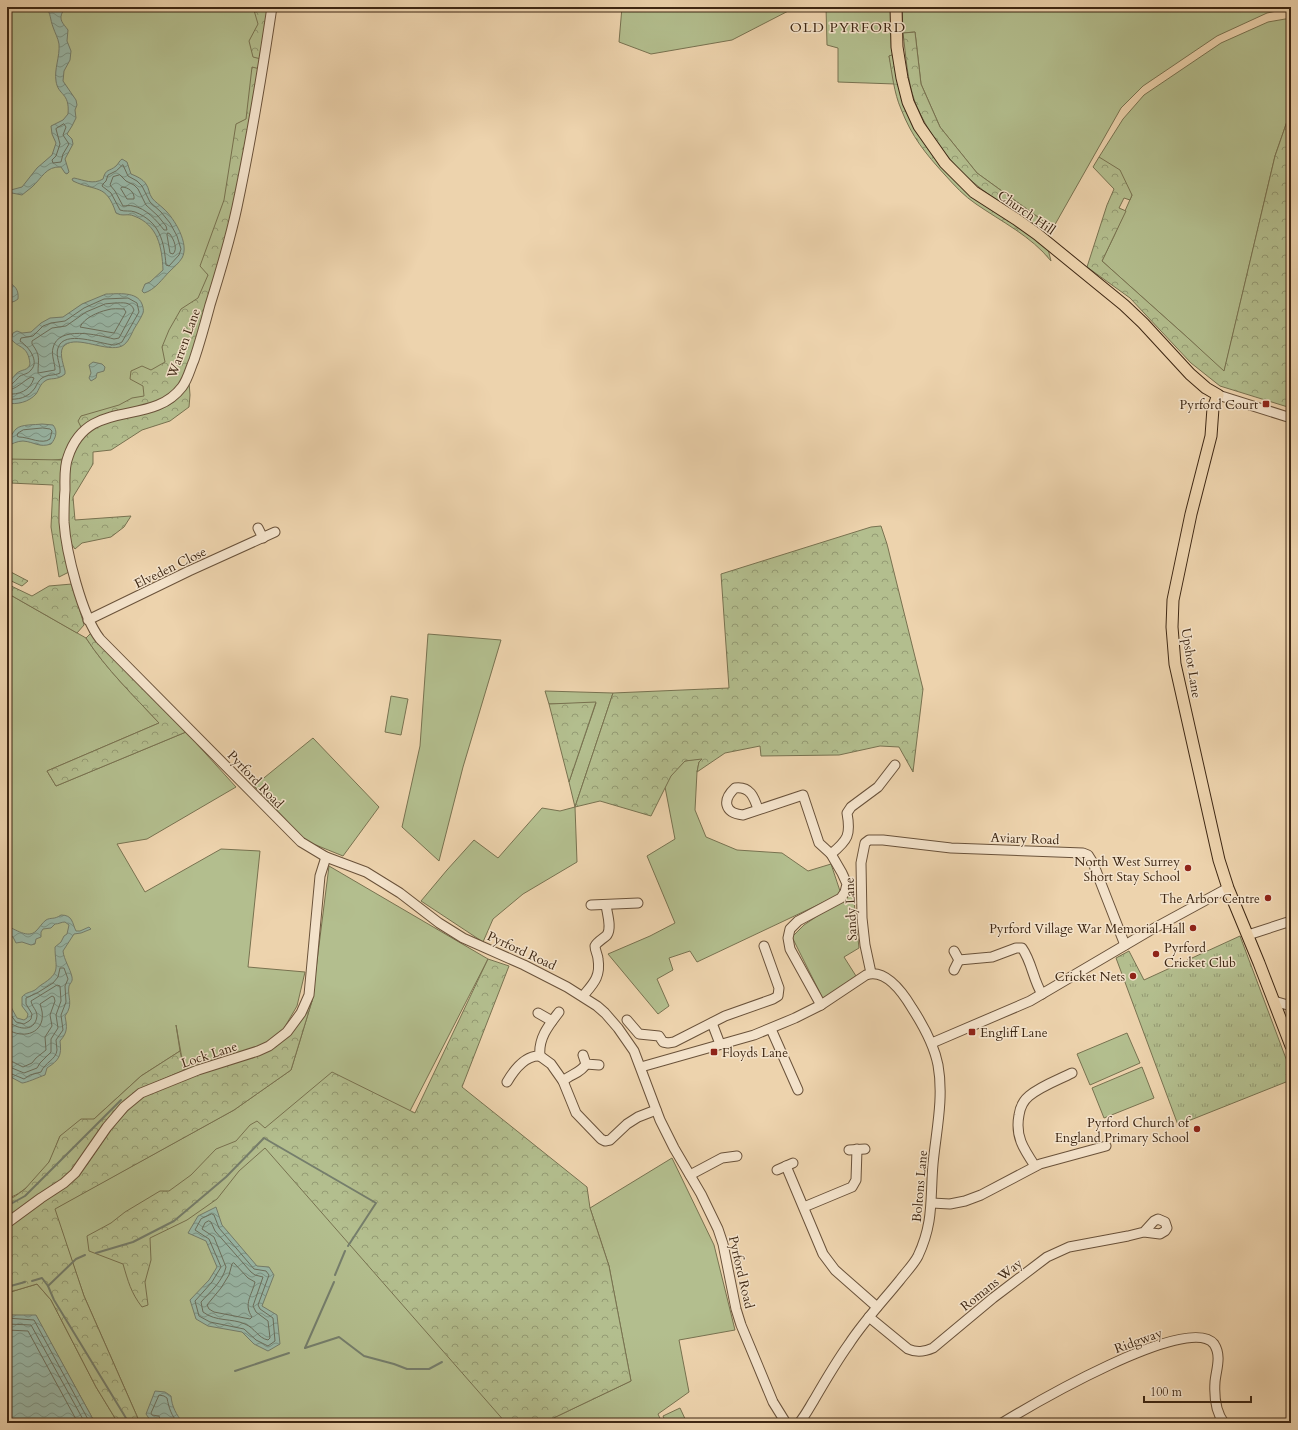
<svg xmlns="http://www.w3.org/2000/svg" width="1298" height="1430" font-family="Cardo,serif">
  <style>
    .green { fill: #b3be8e; stroke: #787250 }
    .forest { fill: url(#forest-crowns); stroke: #787250 }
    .park { fill: url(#park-tufts); stroke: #787250 }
    .water { fill: url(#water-waves); stroke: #757e6c }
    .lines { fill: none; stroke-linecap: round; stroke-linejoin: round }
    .shore { stroke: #6c705e; stroke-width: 1 }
    .stream { stroke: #757e6c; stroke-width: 2 }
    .minor-casing { stroke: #6a523a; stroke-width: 11 }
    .major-casing { stroke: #3e2713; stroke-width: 13 }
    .minor { stroke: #f3e2ca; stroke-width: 9 }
    .major { stroke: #edd3ad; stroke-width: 11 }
    .poi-dot { fill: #8f2418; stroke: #f3e2ca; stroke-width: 1.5 }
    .labels { text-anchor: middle; stroke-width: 3; stroke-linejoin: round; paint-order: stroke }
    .street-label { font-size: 13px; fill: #3e2713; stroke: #f3e2ca }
    .poi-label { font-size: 13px; fill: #3e2713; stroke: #f3e2ca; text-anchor: end }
    .neighbourhood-label { font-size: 14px; letter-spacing: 1px; fill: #3e2713; stroke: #f3e2ca }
  </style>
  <defs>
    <pattern id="forest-crowns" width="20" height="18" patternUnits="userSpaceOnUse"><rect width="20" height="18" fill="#b3be8e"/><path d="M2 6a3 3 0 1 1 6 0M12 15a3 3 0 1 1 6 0" fill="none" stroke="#939a73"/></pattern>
    <pattern id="park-tufts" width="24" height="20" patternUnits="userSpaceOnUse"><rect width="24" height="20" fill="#b3be8e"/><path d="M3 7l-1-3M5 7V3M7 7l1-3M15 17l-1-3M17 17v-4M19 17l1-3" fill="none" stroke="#939a73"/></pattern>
    <pattern id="water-waves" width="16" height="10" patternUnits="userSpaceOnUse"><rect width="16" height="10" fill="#99b8a8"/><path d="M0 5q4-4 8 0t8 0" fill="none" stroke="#7e9688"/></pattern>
  </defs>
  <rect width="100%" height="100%" fill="#edd3ad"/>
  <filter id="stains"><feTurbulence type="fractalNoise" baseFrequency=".005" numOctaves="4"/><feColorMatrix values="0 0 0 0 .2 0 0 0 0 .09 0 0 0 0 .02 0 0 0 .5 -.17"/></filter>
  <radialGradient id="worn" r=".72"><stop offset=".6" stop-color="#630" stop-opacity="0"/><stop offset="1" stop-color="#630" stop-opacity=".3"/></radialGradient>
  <g class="green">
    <path d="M7,7H269L261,59L185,375L63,459L7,466Z"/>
    <path d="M622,7H796L732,40L651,54L619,42Z"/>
    <path d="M826,7H893L895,54L889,56L895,84L838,82V48L827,45Z"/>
    <path d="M902,7H1291V8L1267,13L1217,36L1143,86L1121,108L1053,228L977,173L940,127L921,84L915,32L903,33Z"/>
    <path d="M1291,18V110L1275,156L1224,372L1188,338L1102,261L1114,236L1132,195L1099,157L1123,119L1144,95L1221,43L1268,22Z"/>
    <path d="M7,593L86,638C106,669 134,696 159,723L47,771L56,786L186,732L236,787L147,839L117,844L145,892L221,849L260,851L248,967L305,972L297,1006L276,1042L184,1070L176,1025L180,1051L141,1076L94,1119L60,1136C56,1145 54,1155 49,1162C41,1174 22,1196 7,1198Z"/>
    <path d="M428,634L501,640L463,767L439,861L402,827L420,746Z"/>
    <path d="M545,691L613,693L575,807L577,862L523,894L493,919L483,942L421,901L447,870L474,840L498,858L542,808L560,811L575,807L569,782L596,703L549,704Z"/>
    <path d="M391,696L408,699L401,735L385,732Z"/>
    <path d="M313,738L379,807L343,856L306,841L254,786Z"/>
    <path d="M703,758L699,762L697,772L695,810L706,837L737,850L782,853L808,871L831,864L841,894L697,962L690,951L669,958L673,970L657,979L669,1006L658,1014L608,954L650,936L675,923L647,856L675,839L665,787L670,776L685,761Z"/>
    <path d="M329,866L488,959L352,1224L507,1423H140L84,1296L54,1209L234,1110L291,1070L312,1001Z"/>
    <path d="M853,892L859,948L844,957L856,976L823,999L792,937L804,925Z"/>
    <path d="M1127,1033L1140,1063L1090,1085L1077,1054Z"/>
    <path d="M1142,1067L1154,1098L1104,1118L1092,1088Z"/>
    <path d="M672,1158L714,1245L735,1330L679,1340L689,1392L658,1414L662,1423H543L631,1381L609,1266L590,1208Z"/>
    <path d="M37,1284L51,1300L96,1387L118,1423H93L94,1421L36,1316L7,1315V1293Z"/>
    <path d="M680,1408L687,1423H666L663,1416Z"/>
  </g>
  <g class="forest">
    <path d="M253,7H269L261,59L253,57L249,41L258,24Z"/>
    <path d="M915,32L921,84L940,127L977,173L1053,228L1050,234C1024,218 997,202 974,183C950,164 926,130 915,102C907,80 906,56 903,33Z"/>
    <path d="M895,54L901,83L942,162L1047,245L1051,261C1031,236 1002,222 976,204C964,196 955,186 945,175C925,153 912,137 901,109C894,93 892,73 889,56Z"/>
    <path d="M252,67L260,69L238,191L196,347L179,387L162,401L81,427L78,421L81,416L119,405L132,398L144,396L143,386L130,379L131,371L142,366L151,370L165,362L162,347L169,330L181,309L198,298L208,275L200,266L224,200L236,124L246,119Z"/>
    <path d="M1291,110V408L1220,386L1191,363L1130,298L1087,267L1107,205L1114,189L1093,167L1099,157L1120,170L1132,195L1130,200L1124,198L1119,208L1126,211L1102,261L1188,338L1224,371L1275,156Z"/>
    <path d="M189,382L190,395L189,407L170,421L142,430L111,450L93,452V464L73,497L75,520L131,516L124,527L111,537L82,543L75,549C65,538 67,517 68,503C68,486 66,467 73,452C79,439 92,426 105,421C111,418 118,418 123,417C150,413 177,410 189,382Z"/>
    <path d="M7,459L63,460L69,572L59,577L51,527L53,485L10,483L7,486Z"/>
    <path d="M881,526L887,544L923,689L913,772L899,747L880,746L839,755L761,756L760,746L725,753L697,772L699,762L702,759L685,761L671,776L651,816L600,801L575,807L613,693L729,688L721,574L871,527Z"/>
    <path d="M7,570L28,581L22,586L7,579Z"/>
    <path d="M7,584L32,596L49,586L72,584L83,621L84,625L77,633L7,593Z"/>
    <path d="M91,633L186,732L56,786L47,771L159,723C134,696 106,669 86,638Z"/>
    <path d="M596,702L569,782L549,704Z"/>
    <path d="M488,959L509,966L462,1087L587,1187L590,1208L609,1266L631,1381L543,1423H506L265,1148L239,1171L217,1199L187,1220L150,1238L151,1260L145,1282L148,1305L142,1307C131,1293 128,1281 123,1264L89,1251L87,1236L111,1223L125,1212L160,1191H169L191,1175L216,1149L236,1141L250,1125L257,1121L265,1128L332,1072L415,1113Z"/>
    <path d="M312,1001L291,1070L234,1110L55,1209L84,1296L140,1423H118L96,1387L51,1300L37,1284L7,1293V1226L66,1185L86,1166L110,1131L130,1108L146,1093L208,1070L250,1058L277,1046L298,1025Z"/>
    <path d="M180,1051L184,1070L145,1087L131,1096L75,1167L57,1184L7,1220V1198L14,1197L25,1189L49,1162L60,1136L81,1119H94L141,1076Z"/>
  </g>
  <path class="park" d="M1240,936L1291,1072V1080L1178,1125L1116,958L1129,951L1144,980Z"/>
  <g class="water">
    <path d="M46,7H77L63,11C58,20 63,23 68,30L67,41L71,51L70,60L64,71L63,81L76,100L77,105L75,110L76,118L72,126L67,134L72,139L73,144L65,159L69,172L67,174L65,173L61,167C46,166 42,178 32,187C29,190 25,192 22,195L12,193L7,195V191L22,187L37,168L52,155L56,143L52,134L51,126L63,120L68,114C70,92 58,96 56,81C54,69 60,57 59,44C58,38 55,33 53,27C50,19 51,14 46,7Z"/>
    <path d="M122,159L127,162L131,174C136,176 143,179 146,184C149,188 149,194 152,198C155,202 160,205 164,209C174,218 190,244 182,258C179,263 174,267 170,271C162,279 155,290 144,293L142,291L145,284L150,282L163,270C162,247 158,225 134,216C127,213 123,217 116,213C106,183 96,192 73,181L72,179L74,178C84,180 93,185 103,179C106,168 109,172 116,166C119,163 119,161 122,159Z"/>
    <path d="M7,282C15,285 19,290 18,299L15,301L7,304Z"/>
    <path d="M106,294C118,294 137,291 142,304C143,307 144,310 143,313C141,318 137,324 134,329C131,335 128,343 122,346C107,353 78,335 65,345C58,350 63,363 65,371V374C57,381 50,377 45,381C40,384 39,390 36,394C29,402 17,405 7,403V381C13,380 13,376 17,373C22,369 28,371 30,364C28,345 19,349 11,339L13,333L17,331L22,333L31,332L41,323L50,318L63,317L82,304Z"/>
    <path d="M93,362L102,364L105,367L104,371L97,373L96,378L91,381L89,378L91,373L89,365Z"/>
    <path d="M42,424L53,425C58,431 56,438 51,444C39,448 35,442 23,441C17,441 12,444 7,446V439C13,435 12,433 16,429C21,424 35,425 42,424Z"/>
    <path d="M61,915C73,915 72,923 76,931H80L89,927L91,929L81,933L74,934L63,951C64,960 70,968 72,977C73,982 70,983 69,986C67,997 74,1004 65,1016C67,1027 68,1032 60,1041C62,1056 59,1060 47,1068L45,1075C39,1077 26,1083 22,1083L7,1075V1006L11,1007L17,1018L24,1020L27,1018L28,1014L22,1006V997C25,993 28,993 33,991C36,990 38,987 41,985C62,972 55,968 55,947L61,942L64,936L67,934L69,925L65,922C61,922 59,924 55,924L51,928L43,929L41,932V937L36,939L35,944L31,945L22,942L16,943L13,937L7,935V926C15,929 28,939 36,931C40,927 42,923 46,920C51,917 54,920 61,915Z"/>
    <path d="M216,1207L222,1225L257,1266L269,1267L274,1275L262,1306L277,1315L280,1344L268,1351L254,1344L242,1332L208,1326L196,1319L190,1300L209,1280L217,1267L206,1241L188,1233L198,1216Z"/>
    <path d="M7,1315H36L94,1421L93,1423H7V1388L8,1387L7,1385Z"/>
    <path d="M155,1391L165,1392L171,1396C172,1407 176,1414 183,1423H158L156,1419L150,1420L146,1414Z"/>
  </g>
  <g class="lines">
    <g class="shore">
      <path d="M64,124L66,127L63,135L69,144L63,154L61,162L53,163L52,160L56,156L60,144L56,129Z"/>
      <path d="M123,165L128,176L137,181L142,186L150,202L161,212L170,223L177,236L181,249L179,255L169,266L166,265C164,241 160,222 135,212C130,210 125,212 120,210L111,193L102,186L103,184L106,181L108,175L116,171Z"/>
      <path d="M120,175L126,181L134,185L138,189L146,205L158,216L166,226L167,230H164C157,221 146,208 133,206C130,205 126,206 123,206L115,191L110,185L113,177Z"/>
      <path d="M122,187C128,187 135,192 134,199H127L121,189Z"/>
      <path d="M168,233L170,234C174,240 178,249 173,254L170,253L167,235Z"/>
      <path d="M115,303C122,303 131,301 134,310L119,338L114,339C98,335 58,325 53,348C51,355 55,363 55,370L38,373C38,359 41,356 32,344V341L52,328L66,326L86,312L105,304Z"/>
      <path d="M124,309L126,312L114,333L80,327C84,318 98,312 107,310C112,308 119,309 124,309Z"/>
      <path d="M7,385C14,385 15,380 20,376C24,374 28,374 31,370C40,361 28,346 20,341L21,338L33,336L43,326L51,323L65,321L84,308L104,299L128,298L137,303L139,312L122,342C120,343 116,345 114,345C100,344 64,329 58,348C55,356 61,365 60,373C54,376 48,374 42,378C39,380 37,384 35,388C28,398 18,400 7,399"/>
      <path d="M7,390C16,390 23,381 31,377L34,378C30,391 19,395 7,394"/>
      <path d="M43,428L50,429L52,431L50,439C42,445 29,437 19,437L17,436L18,433L23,430Z"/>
      <path d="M7,1010L16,1022L24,1024L29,1021L31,1019L32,1014L26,1004V998L37,993L53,983L58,977L60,968H64L68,979L65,986L66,1002L61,1015L63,1030L56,1040C56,1043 57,1047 57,1050C56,1060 45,1062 41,1072L30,1075L24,1079L7,1072"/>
      <path d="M7,1020C15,1029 35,1034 37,1016C37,1010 32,1007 31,1001L57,985L60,986L61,1001L56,1015L58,1028L51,1039V1052L40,1063L37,1068L24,1073L12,1068L7,1067"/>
      <path d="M7,1029C18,1037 38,1037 42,1020C43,1014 42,1010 40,1004L52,996L54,997L55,1001L50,1015L52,1026L45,1037L46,1050L36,1058L32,1063L23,1067L13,1062L7,1061"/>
      <path d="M212,1214L214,1215L219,1228L254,1269L266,1271L269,1275L258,1305L260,1309L273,1318L275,1341L268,1346L256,1340L244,1329L210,1322L199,1316L195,1301L212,1282L221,1267L209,1239L195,1230L201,1219Z"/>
      <path d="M209,1221L211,1222L215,1231L251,1272L255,1275L263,1277L253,1306L256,1312L268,1321L270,1338L268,1340C258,1338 255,1328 245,1324C232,1318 216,1322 203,1312L201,1302C210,1292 223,1281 226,1267L214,1237L202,1229L205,1223Z"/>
      <path d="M234,1263L248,1278L255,1282C252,1295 243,1304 252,1317L250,1319L214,1312L209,1309L207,1305L221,1288L229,1275L232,1264Z"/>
      <path d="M7,1318L34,1320L90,1423"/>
      <path d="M7,1324L31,1325L85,1423"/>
      <path d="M7,1330L28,1331L78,1423"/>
      <path d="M161,1423L159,1416L152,1415L151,1413L159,1395L164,1396L167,1398C169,1408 171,1415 178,1423"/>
    </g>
    <g class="stream">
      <path d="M7,1206L25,1196L121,1100"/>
      <path d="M96,1253L133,1242L174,1221L226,1177L264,1138L376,1203L348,1246"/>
      <path d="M85,1255L76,1259L48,1286L54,1300L129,1423"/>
      <path d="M335,1275L345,1251"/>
      <path d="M32,1281L42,1278L48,1286"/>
      <path d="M7,1287L25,1282"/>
      <path d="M305,1348L339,1337L364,1356L394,1364L407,1369H429L442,1362"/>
      <path d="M305,1348L334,1282"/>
      <path d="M235,1371L289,1353"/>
    </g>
    <g class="minor-casing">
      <g id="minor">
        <path d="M272,7C262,74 251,141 237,207C230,240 220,273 210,305C205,324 200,342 194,360C190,369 188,379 182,387C151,428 88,396 68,457C64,467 65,479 65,490C64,501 64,512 64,522C66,552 82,616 100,639L301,842L326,857L366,872L400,893L439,923L463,938L524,965L567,987L597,1006L605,1013L618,1028L634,1051L660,1120L674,1148L701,1194L718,1229L723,1244L736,1309L741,1325L773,1402L786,1423"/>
        <path d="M1218,395L1291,418"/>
        <path d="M258,528L263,538"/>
        <path d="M88,620L189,571L275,532"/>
        <path d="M758,809C754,797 750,786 735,788C722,800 724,813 743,815L803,795L819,843L831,854L842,873L847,884L845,892L841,898L798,921L790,929L788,938L790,949L821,1005"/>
        <path d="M831,854C848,840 851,835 847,813L851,807L878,787L895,765"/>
        <path d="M591,905L638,903"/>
        <path d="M1248,935L1291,921"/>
        <path d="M954,951L959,960L954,970"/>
        <path d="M959,960L992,957L1016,948H1022C1032,962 1033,980 1042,994"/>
        <path d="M871,973L865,945L862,918L861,863L865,843L869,840H883L951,848L1083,853L1088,855L1093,863L1125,945"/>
        <path d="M583,996C593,984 601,977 598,959C598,955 595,951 595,946C598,941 603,939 607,935C612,928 607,913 606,905"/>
        <path d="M1274,1001L1291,1006"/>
        <path d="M538,1013L552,1021"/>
        <path d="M627,1020L639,1034L659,1036L663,1042L668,1043L674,1042L725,1016L773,999L778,996L779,988L764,946"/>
        <path d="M712,1023L720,1044"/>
        <path d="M771,1029L798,1090"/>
        <path d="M932,1043L1030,1001L1149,931L1228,888"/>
        <path d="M583,1055L586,1064L599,1065"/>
        <path d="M540,1056L551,1064L563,1081L576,1113L601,1139L605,1141L610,1140L627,1124L638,1117L656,1110"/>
        <path d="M641,1067L754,1035L795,1018L821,1005L866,975C886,968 903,993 912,1008C923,1025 934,1044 938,1065C944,1098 936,1132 933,1164C930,1199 934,1222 918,1256C914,1264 906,1272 900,1280C883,1301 864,1321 849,1344C836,1362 825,1381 814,1400C809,1408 805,1416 799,1423"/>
        <path d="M563,1081C571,1074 581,1073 586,1064"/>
        <path d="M507,1082C514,1070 525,1055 540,1056C538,1038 549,1025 559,1012"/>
        <path d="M849,1150L865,1149"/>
        <path d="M786,1166L823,1254L835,1270L877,1307"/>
        <path d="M1035,1166C1023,1148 1015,1136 1019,1115C1020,1108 1023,1101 1029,1096C1041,1086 1058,1080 1072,1073"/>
        <path d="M777,1170L793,1163"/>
        <path d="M690,1175L722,1158L737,1156"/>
        <path d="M932,1203L950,1204L965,1201L981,1195L1040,1164L1106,1146"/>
        <path d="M804,1207L852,1187L856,1180L857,1149"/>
        <path d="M7,1223L41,1198L64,1183L75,1173L107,1127L124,1107L141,1093L198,1070L258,1051L269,1046L287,1032L301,1013L309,995L320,876L326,857"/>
        <path d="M869,1317L908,1349C917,1353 924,1352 933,1348L993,1298L1047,1257L1069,1247L1128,1236L1144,1232L1154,1221L1158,1219L1165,1222L1167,1228L1165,1231L1160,1234L1144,1232"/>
        <path d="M1002,1423C1030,1406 1189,1312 1214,1344C1222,1356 1216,1370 1215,1382C1214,1397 1215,1411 1224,1423"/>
      </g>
    </g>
    <g class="major-casing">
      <path id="major" d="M896,7L897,47L902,78L908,102L919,126L945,163L974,192L1016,219L1037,234L1124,305L1143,323L1190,374L1206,388L1218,395L1213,408L1211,436L1191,514L1173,600L1172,627L1175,664L1219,860L1228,888L1259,963L1291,1046"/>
    </g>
    <use href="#minor" class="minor"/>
    <use href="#major" class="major"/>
  </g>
  <g class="poi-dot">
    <rect x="1262" y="400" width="8" height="8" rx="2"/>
    <circle cx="1188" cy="868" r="4"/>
    <circle cx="1268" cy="898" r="4"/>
    <circle cx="1193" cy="928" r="4"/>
    <circle cx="1156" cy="954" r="4"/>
    <circle cx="1133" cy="976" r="4"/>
    <rect x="968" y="1028" width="8" height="8" rx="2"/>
    <rect x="710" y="1048" width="8" height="8" rx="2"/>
    <circle cx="1197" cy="1129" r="4"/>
  </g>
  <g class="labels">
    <g class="street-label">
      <text transform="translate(1027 212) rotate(35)" y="5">Church Hill</text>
      <text transform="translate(183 343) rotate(-70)" y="5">Warren Lane</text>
      <text transform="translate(170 567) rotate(-26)" y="5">Elveden Close</text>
      <text transform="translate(1192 663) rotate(81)" y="5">Upshot Lane</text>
      <text transform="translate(256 779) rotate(46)" y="5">Pyrford Road</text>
      <text transform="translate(1025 838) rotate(2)" y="5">Aviary Road</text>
      <text transform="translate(850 909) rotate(-93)" y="5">Sandy Lane</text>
      <text transform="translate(522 950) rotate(25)" y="5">Pyrford Road</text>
      <text transform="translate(209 1054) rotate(-18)" y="5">Lock Lane</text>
      <text transform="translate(919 1186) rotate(-85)" y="5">Boltons Lane</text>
      <text transform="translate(742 1272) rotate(77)" y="5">Pyrford Road</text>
      <text transform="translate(991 1284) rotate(-39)" y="5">Romans Way</text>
      <text transform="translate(1138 1340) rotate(-20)" y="5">Ridgway</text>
    </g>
    <g class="poi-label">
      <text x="1258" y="409">Pyrford Court</text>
      <text x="1180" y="866">North West Surrey<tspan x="1180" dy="15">Short Stay School</tspan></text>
      <text x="1260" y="903">The Arbor Centre</text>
      <text x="1185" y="933">Pyrford Village War Memorial Hall</text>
      <text x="1164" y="952" text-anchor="start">Pyrford<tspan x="1164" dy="15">Cricket Club</tspan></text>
      <text x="1125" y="981">Cricket Nets</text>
      <text x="980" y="1037" text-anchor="start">Engliff Lane</text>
      <text x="722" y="1057" text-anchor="start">Floyds Lane</text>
      <text x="1189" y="1127">Pyrford Church of<tspan x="1189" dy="15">England Primary School</tspan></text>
    </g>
    <g class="neighbourhood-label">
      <text x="848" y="32">OLD PYRFORD</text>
    </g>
  </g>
  <rect width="1298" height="1430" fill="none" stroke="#edd3ad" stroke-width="24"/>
  <rect x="8" y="8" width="1282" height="1414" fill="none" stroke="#3e2713" stroke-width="2"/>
  <rect x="12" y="12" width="1274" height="1406" fill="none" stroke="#3e2713"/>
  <path d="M1144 1396v6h107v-6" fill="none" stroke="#3e2713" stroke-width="2"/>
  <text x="1150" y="1396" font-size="12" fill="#3e2713" stroke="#f3e2ca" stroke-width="3" paint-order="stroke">100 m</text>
  <rect width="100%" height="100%" filter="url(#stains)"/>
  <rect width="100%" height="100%" fill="url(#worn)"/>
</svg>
